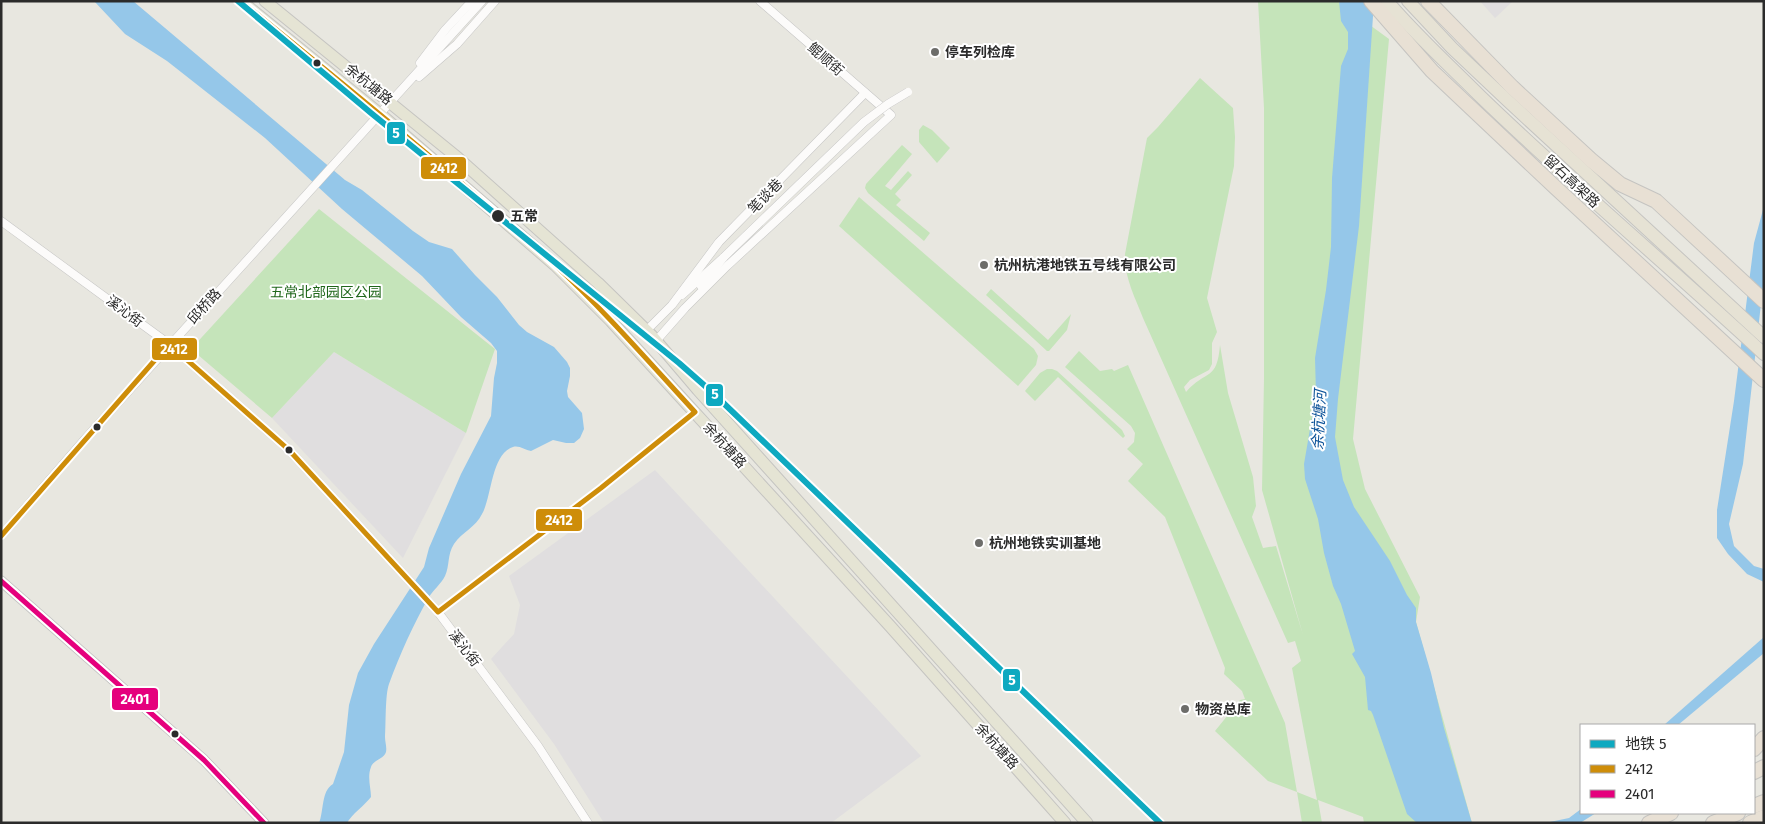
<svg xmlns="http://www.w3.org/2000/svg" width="1765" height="824" font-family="'Fira Sans','Noto Sans SC',sans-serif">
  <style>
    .industrial { fill: #e0dedf }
    .green { fill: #c5e4ba }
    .water { fill: #95c7e9 }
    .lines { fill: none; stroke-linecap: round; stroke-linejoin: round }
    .minor-casing { stroke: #c6c6c5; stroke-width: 9 }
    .tertiary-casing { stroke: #c6c6c5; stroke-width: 11 }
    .primary-casing { stroke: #c5c4c1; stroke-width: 13 }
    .trunk-casing { stroke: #c5c4c1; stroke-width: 14 }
    .motorway-casing { stroke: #c5c4c1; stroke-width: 16 }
    .minor { stroke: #fcfbfa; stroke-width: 8 }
    .tertiary { stroke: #fcfbfa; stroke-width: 9 }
    .primary { stroke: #e5e4d4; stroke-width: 11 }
    .trunk { stroke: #e6e2d4; stroke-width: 12 }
    .motorway { stroke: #e8e0d4; stroke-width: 14 }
    .minor-bridge-casing { stroke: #c6c6c5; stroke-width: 9; stroke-linecap: butt }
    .minor-bridge { stroke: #fcfbfa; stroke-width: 8 }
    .bus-1-casing { stroke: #fff; stroke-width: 9 }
    .bus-2-casing { stroke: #fff; stroke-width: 9 }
    .bus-1 { stroke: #ce8d09; stroke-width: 5 }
    .bus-2 { stroke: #e5007d; stroke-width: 5 }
    .metro-1-casing { stroke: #fff; stroke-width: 10 }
    .metro-1 { stroke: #0ea9c0; stroke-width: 6 }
    .poi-dot { fill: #6d6d6a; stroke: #fff; stroke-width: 2 }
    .bus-dot { fill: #2b2b2b; stroke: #fff; stroke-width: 2 }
    .labels { text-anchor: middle; stroke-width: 4; stroke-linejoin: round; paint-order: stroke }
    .poi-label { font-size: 14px; font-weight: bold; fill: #2b2b2b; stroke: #fff; text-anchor: start }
    .street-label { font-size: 14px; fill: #2b2b2b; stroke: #fff }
    .stop-label { font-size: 14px; font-weight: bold; fill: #2b2b2b; stroke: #fff; text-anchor: start }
    .park-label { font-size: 14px; fill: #20671b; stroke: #fff }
    .water-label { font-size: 15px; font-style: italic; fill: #10559a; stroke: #fff }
    .line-badge { stroke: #fff; stroke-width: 2 }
    .badge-label { font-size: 14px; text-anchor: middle; font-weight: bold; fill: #fff }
  </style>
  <rect width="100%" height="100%" fill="#e8e7e0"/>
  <g class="industrial">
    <path d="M1480,1H1513L1495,18Z"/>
    <path d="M334,352L466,433L403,558L272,418Z"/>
    <path d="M655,470L921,756L831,823H604L554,744L491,659L514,634L520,605L509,576Z"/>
  </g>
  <g class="green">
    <path d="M1258,1H1337L1389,39L1353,439L1365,489L1420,597L1416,622L1472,823H1364L1363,817L1318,800L1322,823H1302L1297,792L1268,781L1215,731L1240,700L1245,699L1242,691L1224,674L1225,668L1165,517L1128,481L1143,464L1127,449L1134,442L1135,433L1131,426L1065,367L1079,351L1100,371L1112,369L1114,371L1128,365L1285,723L1297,792L1317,800L1292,668L1301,661L1295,641L1288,643L1143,318C1135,297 1124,277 1125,254L1147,138L1158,127L1200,78L1233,108L1235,137L1234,166L1207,298L1217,332L1212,343V364L1209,370L1190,380L1184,387L1186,392C1206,369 1217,382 1220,345L1228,393L1253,477L1256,506L1252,517L1263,548L1276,546L1303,635L1262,490L1264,378V108Z"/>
    <path d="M923,125L932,130L950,148L937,163L919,142V130Z"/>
    <path d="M902,145L912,154L885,186L891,190L908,171L912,175L895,194L901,200L896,205L930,233L924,241L868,193L865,188L866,184Z"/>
    <path d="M859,197L1034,349L1038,356L1036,365L1018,386L839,226Z"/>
    <path d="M319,209L495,349L466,433L334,352L272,418L191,349Z"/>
    <path d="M991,289L1048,340L1071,314L1067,330L1049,351H1047L986,295Z"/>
    <path d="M1047,369H1052L1057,371L1122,430L1125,436L1123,438L1058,377L1035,401L1025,391L1040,373Z"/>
  </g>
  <g class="water">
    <path d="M94,1H133L345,180L362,190L413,231L429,242L452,249L475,275L497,297L519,325L527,332L554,347L567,362L570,368V376L567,391L568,397L582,413L584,429L580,438L574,443H566L553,440L531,451C525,450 519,445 513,447C491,454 492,497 482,514C476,527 462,532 454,544C447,555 450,565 445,576C441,584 433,590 429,597C413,625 400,654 389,684C385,695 386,724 385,737C385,742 387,747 386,752C384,759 373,760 371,767C367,777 371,788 371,797C365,805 351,815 347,823H319C324,811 321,791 333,784L344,752L349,705L358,673L374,644L424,567L429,548L461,474L491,416L494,378L497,363V351L491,343L461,317L422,276L342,209L265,138L167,61L125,34Z"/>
    <path d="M1339,1H1374L1359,226L1338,399L1335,437L1343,480L1354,507L1390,561L1407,595L1416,608V622L1431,673L1444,728L1472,823H1417L1407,814L1373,715L1371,711L1368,710L1365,677L1352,654L1355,651L1341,604L1333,586L1324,553L1318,519L1305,479L1304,464L1316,394L1315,358L1326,290L1331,247L1332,178L1341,66L1348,49V32L1341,21Z"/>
    <path d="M1764,206V277L1743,464L1729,524L1734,546L1754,566L1764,569V582L1747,574L1728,554L1717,538V510L1734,401L1754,243Z"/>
    <path d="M1764,637V653L1678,725H1664Z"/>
    <path d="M1581,809V813H1596L1580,823H1545L1569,818Z"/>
  </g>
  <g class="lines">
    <g class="minor-casing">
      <g id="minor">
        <path d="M420,63L445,30L472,1"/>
        <path d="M419,77L457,44L495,1"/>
        <path d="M1,221L169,344L289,450L438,612L538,746L588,823"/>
        <path d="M682,295L724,257L701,286"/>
        <path d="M647,330L672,305L719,242L865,93"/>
        <path d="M656,341L685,308L727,266L891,115L760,1"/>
        <path d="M1,536L85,439L482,1"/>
      </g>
    </g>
    <g class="tertiary-casing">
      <path id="tertiary" d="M1,581L204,760L264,823"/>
    </g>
    <g class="primary-casing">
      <g id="primary">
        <path d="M241,1L380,114L555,265L611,321L890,626L1065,823"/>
        <path d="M265,1L458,158L598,283L652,336L698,390L1087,823"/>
      </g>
    </g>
    <g class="trunk-casing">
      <g id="trunk">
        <path d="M1387,1C1416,35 1449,65 1480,96C1572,185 1670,267 1764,354"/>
        <path d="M1408,1L1452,48L1507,100L1764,337"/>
      </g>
    </g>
    <g class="motorway-casing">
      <g id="motorway">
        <path d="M1371,1L1432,71L1556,188L1764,380"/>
        <path d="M1428,1L1512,87L1591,160L1620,184L1656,201L1764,301"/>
        <path d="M1754,749L1764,738"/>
        <path d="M1754,772L1764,767"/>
        <path d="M1754,806L1764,802"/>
        <path d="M1649,823L1671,813"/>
        <path d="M1713,823L1738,813"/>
        <path d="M1750,823L1764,817"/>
      </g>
    </g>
    <use href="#minor" class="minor"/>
    <use href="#tertiary" class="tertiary"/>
    <use href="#primary" class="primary"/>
    <use href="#trunk" class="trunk"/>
    <use href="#motorway" class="motorway"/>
    <g class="minor-bridge-casing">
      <path id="minor-bridge" d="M724,257L864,122L888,104L908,92"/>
    </g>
    <use href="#minor-bridge" class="minor-bridge"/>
    <g class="bus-1-casing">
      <path id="bus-1" d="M1,536L169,344L289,450L438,612L601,488L695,412C649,362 604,310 554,264C453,173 347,87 241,1"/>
    </g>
    <g class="bus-2-casing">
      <path id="bus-2" d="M1,581L204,760L264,823"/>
    </g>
    <use href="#bus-1" class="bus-1"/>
    <use href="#bus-2" class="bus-2"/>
    <g class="metro-1-casing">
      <path id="metro-1" d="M238,1L371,113L679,363L713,393L1160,823"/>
    </g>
    <use href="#metro-1" class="metro-1"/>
  </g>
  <g class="poi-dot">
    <circle cx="935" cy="52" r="5"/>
    <circle cx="984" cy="265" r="5"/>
    <circle cx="979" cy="543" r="5"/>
    <circle cx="1185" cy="709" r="5"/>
  </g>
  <g class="bus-dot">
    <circle cx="317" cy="63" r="4.5"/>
    <circle cx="498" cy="216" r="7"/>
    <circle cx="97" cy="427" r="4.5"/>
    <circle cx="289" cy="450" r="4.5"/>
    <circle cx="175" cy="734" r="4.5"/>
  </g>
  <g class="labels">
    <g class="poi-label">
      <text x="945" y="57">停车列检库</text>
      <text x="994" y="270">杭州杭港地铁五号线有限公司</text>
      <text x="989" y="548">杭州地铁实训基地</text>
      <text x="1195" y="714">物资总库</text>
    </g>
    <g class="street-label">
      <text transform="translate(826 59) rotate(41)" y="5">鲲顺街</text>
      <text transform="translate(369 84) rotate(39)" y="5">余杭塘路</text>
      <text transform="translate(1572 181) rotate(43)" y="5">留石高架路</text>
      <text transform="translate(765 196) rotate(-46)" y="5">笔谈巷</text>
      <text transform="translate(204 306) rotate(-48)" y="5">邱桥路</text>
      <text transform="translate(125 311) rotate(37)" y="5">溪沁街</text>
      <text transform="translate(725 445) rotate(48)" y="5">余杭塘路</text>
      <text transform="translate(465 648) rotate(53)" y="5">溪沁街</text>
      <text transform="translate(997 746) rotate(48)" y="5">余杭塘路</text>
    </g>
    <g class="stop-label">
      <text x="510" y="221">五常</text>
    </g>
    <g class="park-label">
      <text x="326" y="297">五常北部园区公园</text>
    </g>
    <g class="water-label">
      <text transform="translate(1319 420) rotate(-87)" y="5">余杭塘河</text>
    </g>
  </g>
  <g class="line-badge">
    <rect x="386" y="121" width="20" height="24" rx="5" fill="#0ea9c0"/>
    <rect x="420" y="156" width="47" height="24" rx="5" fill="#ce8d09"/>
    <rect x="151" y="337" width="47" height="24" rx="5" fill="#ce8d09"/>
    <rect x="705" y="383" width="19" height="24" rx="5" fill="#0ea9c0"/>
    <rect x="535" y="508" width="48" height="24" rx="5" fill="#ce8d09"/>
    <rect x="1002" y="668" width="19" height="24" rx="5" fill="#0ea9c0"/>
    <rect x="111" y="687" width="48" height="24" rx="5" fill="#e5007d"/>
  </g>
  <g class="badge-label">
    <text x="396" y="138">5</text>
    <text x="444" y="173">2412</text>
    <text x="174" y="354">2412</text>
    <text x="715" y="399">5</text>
    <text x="559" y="525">2412</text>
    <text x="1012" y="685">5</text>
    <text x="135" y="704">2401</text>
  </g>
  <rect width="1765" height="824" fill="none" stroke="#2b2b2b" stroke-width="5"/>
  <rect x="1580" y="724" width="175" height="90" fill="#ffffff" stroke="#aaaaaa"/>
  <rect x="1590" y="740" width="25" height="8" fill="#0ea9c0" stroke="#aaaaaa"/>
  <text x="1625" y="749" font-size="15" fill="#2b2b2b">地铁 5</text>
  <rect x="1590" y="765" width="25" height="8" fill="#ce8d09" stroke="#aaaaaa"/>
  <text x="1625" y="774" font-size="15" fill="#2b2b2b">2412</text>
  <rect x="1590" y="790" width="25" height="8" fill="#e5007d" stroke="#aaaaaa"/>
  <text x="1625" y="799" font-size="15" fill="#2b2b2b">2401</text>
</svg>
